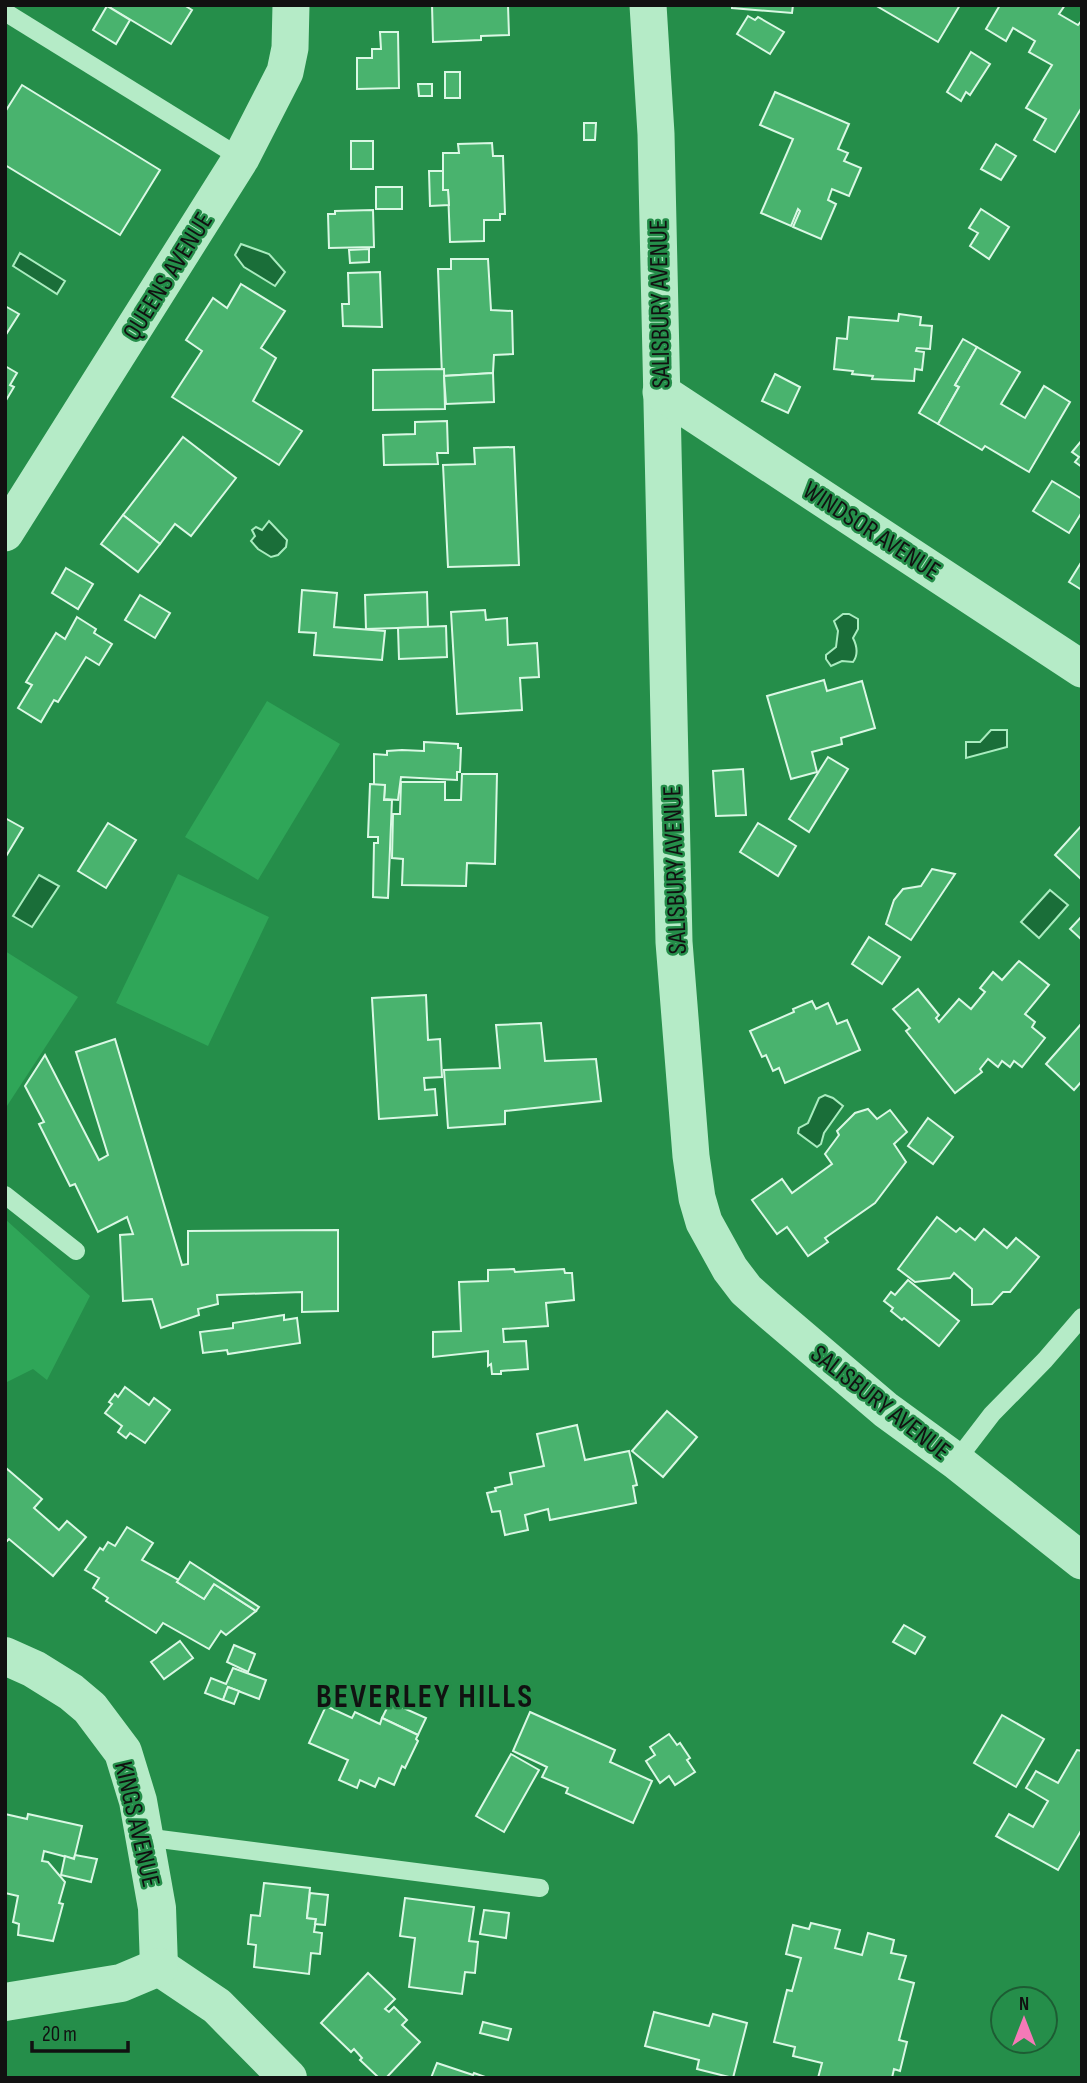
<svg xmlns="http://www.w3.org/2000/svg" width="1087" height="2083" font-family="'Sofia Sans Condensed',sans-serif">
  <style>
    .green { fill: #2fa658 }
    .water { fill: #1a6e39; stroke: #a9ecbf; stroke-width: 2 }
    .building { fill: #49b36e; stroke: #daf8e4; stroke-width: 2 }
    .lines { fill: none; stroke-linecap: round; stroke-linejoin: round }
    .service { stroke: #b5ebc7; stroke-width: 18 }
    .minor { stroke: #b5ebc7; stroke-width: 37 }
    .tertiary { stroke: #b5ebc7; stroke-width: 38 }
    .labels { text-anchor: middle; stroke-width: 5; stroke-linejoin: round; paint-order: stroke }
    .street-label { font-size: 26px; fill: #111; stroke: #258e4a }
    .district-label { font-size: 33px; font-weight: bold; letter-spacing: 2px; fill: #111; stroke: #258e4a }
  </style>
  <rect width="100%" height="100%" fill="#258e4a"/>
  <g class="green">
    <path d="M267,701L340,744L258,880L185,837Z"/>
    <path d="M178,874L269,917L208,1046L116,1003Z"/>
    <path d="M5,951L78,997L5,1109Z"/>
    <path d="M5,1219L90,1296L47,1380L33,1369L5,1383Z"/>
  </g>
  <g class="water">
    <path d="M241,244L269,254L285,272L275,286L244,267L235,255Z"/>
    <path d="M20,253L65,281L57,294L13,266Z"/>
    <path d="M269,521L287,540L286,547L278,555L271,557L258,549L251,541L255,536L252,530L256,527L262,530Z"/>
    <path d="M843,614H849L858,619V629L853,638C857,646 859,654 853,662L842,661L831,666L826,659V655L836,647L838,631L834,621Z"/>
    <path d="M991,730H1007V747L966,758V742H980Z"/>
    <path d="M39,875L59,886L32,927L13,916Z"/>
    <path d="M1050,890L1068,905L1039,938L1021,922Z"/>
    <path d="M825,1095L833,1098L843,1106L824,1133L821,1144L817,1147L798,1133L799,1128L808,1123L819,1098Z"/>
  </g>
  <g class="building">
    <path d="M106,5H184L192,10L171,44Z"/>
    <path d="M432,5H508L509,35L481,36V40L433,42Z"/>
    <path d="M732,5H793L792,13L732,8Z"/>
    <path d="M875,5H960L938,42Z"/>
    <path d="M1000,5H1065L1059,14L1078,25L1082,20V107L1055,152L1034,140L1046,119L1026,108L1052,65L1029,52L1035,41L1013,28L1006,41L986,29Z"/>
    <path d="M107,6L130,20L116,44L93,30Z"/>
    <path d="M748,16L755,20L758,17L784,32L770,54L737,34Z"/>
    <path d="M380,32H398L399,88L357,89V58H372V49H381Z"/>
    <path d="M971,52L990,64L970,95L966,92L961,101L947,92Z"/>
    <rect x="445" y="72" width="15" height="26"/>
    <path d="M418,84H432V96H419Z"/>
    <path d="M22,85L160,170L120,235L5,165V112Z"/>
    <path d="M775,92L849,124L838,149L848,153L844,161L861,168L849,196L832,189L828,200L836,204L821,239L793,227L800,211L798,209L791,226L761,213L793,139L760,125Z"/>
    <path d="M584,123H596L595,140H584Z"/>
    <rect x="351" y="141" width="22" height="28"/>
    <path d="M492,143L493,156H503L505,214H500V220H484V241L450,242L448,190H443V153H459L458,144Z"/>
    <path d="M996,144L1016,156L1001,180L981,169Z"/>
    <path d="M429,171H443V190H448L449,205L430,206Z"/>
    <rect x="376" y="187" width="26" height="22"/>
    <path d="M981,209L1009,227L989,259L970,246L978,233L969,228Z"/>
    <path d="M373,210L374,247L329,248L328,214H335V211Z"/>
    <path d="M369,249V262L350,263L349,250Z"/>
    <path d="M451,259H488L491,310L512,311L513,354L494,355L493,373L442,376L438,269H451Z"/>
    <path d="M380,272L382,327L343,326L342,304H349L348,273Z"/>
    <path d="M241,284L285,311L261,348L276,358L253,401L302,431L279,465L172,397L202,351L186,340L213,298L227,308Z"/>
    <path d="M5,306L19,314L5,336Z"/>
    <path d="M899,314L921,317L920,325L932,326L930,349L917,348L916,351L924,352L922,370L915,369L914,381L872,379L873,376L852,374L853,371L834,369L837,338L847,339L849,317L898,321Z"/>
    <path d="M963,339L977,347L955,385L959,387L938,424L919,413Z"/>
    <path d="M977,347L1020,372L1001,404L1025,418L1044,386L1070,402L1029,472L985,446L982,450L938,424L959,387L955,385Z"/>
    <path d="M5,366L17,373L10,385L14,387L5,402Z"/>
    <path d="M444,369L445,409L373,410V370Z"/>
    <path d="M493,373L494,402L446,404L444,376Z"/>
    <path d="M775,374L800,387L788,413L762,401Z"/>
    <path d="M447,421L448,453H437L438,464L384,465L383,435L415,434V422Z"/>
    <path d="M183,437L236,478L191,536L175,524L160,544L123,515Z"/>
    <path d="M1082,440V467L1075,462L1079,457L1072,452Z"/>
    <path d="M514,447L519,565L448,567L443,465L475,464L474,448Z"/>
    <path d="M1052,481L1082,499V512L1069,533L1033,511Z"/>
    <path d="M123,515L160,544L138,572L101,544Z"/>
    <path d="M1082,561V590L1069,582Z"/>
    <path d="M66,568L93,584L78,609L52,593Z"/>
    <path d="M302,590L337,593L334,627L385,631L382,660L314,655L316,633L299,632Z"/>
    <path d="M427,592L428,627L366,629L365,595Z"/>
    <path d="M140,595L170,613L155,638L125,620Z"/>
    <path d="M485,610L486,620L507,618L508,645L537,643L539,677L520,678L522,710L457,714L451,612Z"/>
    <path d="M77,617L96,629L94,633L112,644L99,665L86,657L58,702L54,700L41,722L18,708L32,685L26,682L56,633L65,639Z"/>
    <path d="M446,626L447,657L399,659L398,628Z"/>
    <path d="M824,680L827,691L862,681L875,728L841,738L842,744L812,752L817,772L791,779L767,696Z"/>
    <path d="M424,742L458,744V748H461L460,772H457V780L401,777L398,800L384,799L385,785H374V754L387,755V751L402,750L424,751Z"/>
    <path d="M828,757L848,769L809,832L789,819Z"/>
    <path d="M743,769L746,815L716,816L713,771Z"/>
    <path d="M462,774H497L495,864L467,863L466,886L402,885L403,859L392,858L393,814H400L401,782H445V800H461Z"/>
    <path d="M370,784L385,785L384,800H392L388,898L373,897L374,843H378V837H368Z"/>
    <path d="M5,818L23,828L5,858Z"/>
    <path d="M108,823L136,840L106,888L78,871Z"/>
    <path d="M758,823L796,846L778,876L740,852Z"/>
    <path d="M1082,825V880L1055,855Z"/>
    <path d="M932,869L955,874L911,940L886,924L894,900L903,889L921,886Z"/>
    <path d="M1082,916V940L1070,929Z"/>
    <path d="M869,937L900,957L882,984L852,964Z"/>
    <path d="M1019,961L1049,985L1025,1014L1035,1022L1032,1027L1045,1038L1022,1067L1014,1061L1010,1067L1002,1061L998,1067L988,1059L980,1069L982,1072L955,1093L906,1031L910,1028L893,1009L918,989L939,1015L936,1018L939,1022L959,999L971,1009L985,992L980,988L993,972L1002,980Z"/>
    <path d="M426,995L428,1040L440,1039L442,1077L424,1078L425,1090L435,1089L437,1115L379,1119L372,998Z"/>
    <path d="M812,1001L816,1009L828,1003L837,1024L847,1020L860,1050L785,1083L779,1068L773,1071L766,1055L762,1057L750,1031L794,1012L793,1009Z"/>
    <path d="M541,1023L545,1061L596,1059L601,1101L505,1111V1124L448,1128L444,1070L500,1068L496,1025Z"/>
    <path d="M1082,1023V1081L1074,1090L1046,1064Z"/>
    <path d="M115,1039L182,1265L188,1264V1231L338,1230V1311L302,1312V1292L217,1295L218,1304L198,1309L199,1315L161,1328L152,1299L123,1301L120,1235L133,1234L127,1217L98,1232L75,1184L70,1186L39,1124L44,1122L25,1086L45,1055L99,1160L108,1155L76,1052Z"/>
    <path d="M868,1109L877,1119L890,1110L907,1132L894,1144L906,1162L875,1203L825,1238L828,1242L808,1256L787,1227L777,1234L752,1200L782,1179L792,1193L832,1164L825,1154L839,1135L837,1131L855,1113Z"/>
    <path d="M928,1118L953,1137L933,1164L908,1146Z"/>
    <path d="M937,1217L956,1232L960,1228L975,1240L984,1229L1007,1248L1016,1238L1039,1257L1010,1292H1003L992,1304L972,1305V1289L954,1273L950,1278L915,1282L898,1269Z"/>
    <path d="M514,1269L515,1272L564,1269L565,1273H572L574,1300L546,1303L548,1326L503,1329L504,1342L526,1341L528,1369L501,1371V1374H492L491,1364L488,1366V1351L433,1357V1332L461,1331L459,1282L488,1281V1270Z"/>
    <path d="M908,1280L959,1321L939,1346L904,1318L902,1320L891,1311L893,1308L884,1301L891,1292L895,1295Z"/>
    <path d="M284,1315V1320L297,1318L300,1343L228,1354L227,1350L203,1353L200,1332L233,1328V1323Z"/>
    <path d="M125,1387L149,1405L154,1398L170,1410L145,1443L130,1433L126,1438L118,1432L122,1426L105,1413L112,1404L109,1402L115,1394L118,1397Z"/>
    <path d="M667,1411L697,1437L663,1477L632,1451Z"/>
    <path d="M577,1425L585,1460L629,1451L637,1485L633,1486L636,1503L550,1520L548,1509L525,1515L528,1530L505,1535L500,1511L492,1512L487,1493L496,1491L495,1488L512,1484L510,1473L544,1466L537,1434Z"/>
    <path d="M6,1468L42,1499L34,1508L59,1530L67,1521L86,1537L53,1576L9,1539L5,1543Z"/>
    <path d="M127,1527L153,1543L142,1560L179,1580L177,1582L204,1599L214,1584L256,1611L226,1635L221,1631L209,1649L163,1623L156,1633L106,1601L108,1598L93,1588L99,1578L85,1570L100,1548L103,1550L108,1542L115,1546Z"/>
    <path d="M190,1562L259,1607L256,1611L214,1584L204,1599L177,1582Z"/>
    <path d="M904,1625L925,1637L915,1654L893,1642Z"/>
    <path d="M180,1641L193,1658L164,1679L151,1662Z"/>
    <path d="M234,1645L255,1654L248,1672L227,1662Z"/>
    <path d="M233,1668L266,1680L259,1699L228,1687L223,1700L205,1693L211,1678L226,1684Z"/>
    <path d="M228,1687L239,1691L234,1704L223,1700Z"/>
    <path d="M390,1702L426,1718L418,1735L382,1718Z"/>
    <path d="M326,1706L352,1718L355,1712L380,1724L382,1718L418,1735L416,1739L418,1741L405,1768L402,1766L394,1785L379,1778L375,1787L360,1780L357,1788L339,1780L348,1760L309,1743Z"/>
    <path d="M530,1712L615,1750L610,1762L652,1781L633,1823L566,1793L568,1788L542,1777L547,1767L513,1751Z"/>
    <path d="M1002,1715L1044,1739L1016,1787L974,1763Z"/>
    <path d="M669,1734L677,1745L680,1743L690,1758L687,1760L695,1772L675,1785L669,1776L660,1783L646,1761L655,1755L650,1747Z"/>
    <path d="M1077,1750L1082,1751V1829L1058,1870L996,1836L1009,1814L1033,1827L1048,1801L1026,1788L1036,1771L1058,1783Z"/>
    <path d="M511,1754L539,1770L504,1832L476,1816Z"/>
    <path d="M5,1814L27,1819L28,1814L82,1826L74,1859L44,1851L42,1861L48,1862L65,1882L59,1903L63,1904L53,1941L18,1935L19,1924L13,1922L18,1896L5,1893Z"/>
    <path d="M75,1855L97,1859L91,1882L61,1875L65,1856L74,1859Z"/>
    <path d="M264,1883L310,1888L307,1918L316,1919L314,1932L322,1933L320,1954L311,1953L309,1974L254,1967L256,1945L248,1944L251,1915L260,1916Z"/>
    <path d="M310,1893L328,1895L325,1925L315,1924L316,1919L307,1918Z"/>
    <path d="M405,1898L474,1907L469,1941L478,1942L475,1973L465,1972L462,1994L409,1987L415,1938L400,1936Z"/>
    <path d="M484,1910L509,1913L506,1938L480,1934Z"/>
    <path d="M811,1923L840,1930L835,1948L862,1955L868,1933L894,1940L891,1953L906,1956L899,1979L914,1983L899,2040L907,2042L900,2071L894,2069L892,2078H818L822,2063L793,2056L795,2047L774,2042L787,1990L792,1991L801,1958L786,1954L793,1925L809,1929Z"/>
    <path d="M368,1973L395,1999L385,2009L389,2012L394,2007L407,2020L402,2025L420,2042L386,2078H379L360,2060L362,2058L354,2049L351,2052L321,2023Z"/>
    <path d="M654,2012L709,2026L713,2014L747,2023L733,2078L697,2069L699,2060L645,2046Z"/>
    <path d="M483,2022L511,2029L508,2040L480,2033Z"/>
    <path d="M437,2063L473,2075L474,2073L488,2078H431Z"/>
  </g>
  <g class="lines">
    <g class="service">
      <path d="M5,12L241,158"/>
      <path d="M5,1195L76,1251"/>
      <path d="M956,1461L992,1414L1045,1360L1082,1317"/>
      <path d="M144,1837L540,1888"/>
    </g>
    <g class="minor">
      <path d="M648,5L656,134L674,942L691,1156L697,1198L704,1222L730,1269L746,1290L765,1307L886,1410L956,1461L1082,1561"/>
      <path d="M661,392L1082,669"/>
      <path d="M5,533L241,158L285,72L290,48L291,5"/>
    </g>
    <g class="tertiary">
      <path d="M5,1656L34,1669L71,1692L90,1708L123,1752L138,1801L157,1908L159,1967"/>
      <path d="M159,1967L217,2006L288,2078"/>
      <path d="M5,2002L121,1983L159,1967"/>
    </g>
  </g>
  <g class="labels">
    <g class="street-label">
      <text transform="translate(167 276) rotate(-58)" y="9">QUEENS AVENUE</text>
      <text transform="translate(659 304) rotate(-91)" y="9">SALISBURY AVENUE</text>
      <text transform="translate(872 530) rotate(33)" y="9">WINDSOR AVENUE</text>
      <text transform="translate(674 870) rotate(-92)" y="9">SALISBURY AVENUE</text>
      <text transform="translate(881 1402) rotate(38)" y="9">SALISBURY AVENUE</text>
      <text transform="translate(138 1824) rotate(77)" y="9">KINGS AVENUE</text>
    </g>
    <g class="district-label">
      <text x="425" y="1707">BEVERLEY HILLS</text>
    </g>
  </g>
  <rect width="1087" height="2083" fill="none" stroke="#111111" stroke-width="14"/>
  <g transform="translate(1024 2020)"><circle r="33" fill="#258e4a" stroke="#1d5c33" stroke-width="2"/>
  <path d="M0-5L12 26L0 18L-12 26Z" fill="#f579b7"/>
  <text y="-10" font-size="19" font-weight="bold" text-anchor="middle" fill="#111111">N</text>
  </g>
  <path d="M32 2041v10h96v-10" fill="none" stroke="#111111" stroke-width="3.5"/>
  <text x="42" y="2041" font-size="21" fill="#111111" stroke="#258e4a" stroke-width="5" paint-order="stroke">20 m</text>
</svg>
